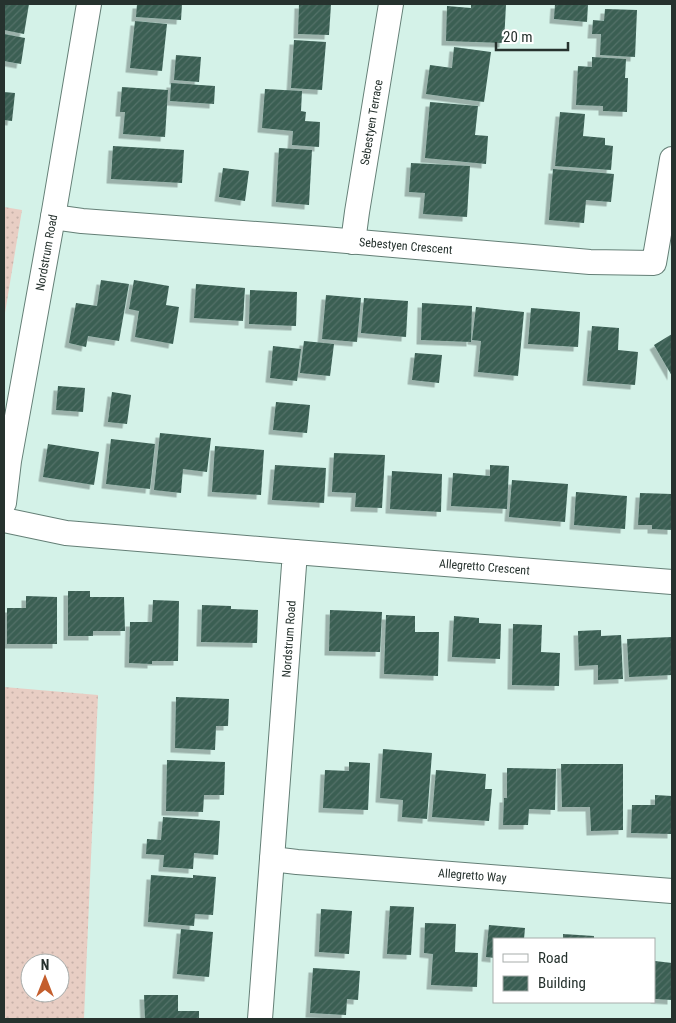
<svg xmlns="http://www.w3.org/2000/svg" width="676" height="1023" font-family="'Roboto Condensed',sans-serif">
  <style>
    .grass { fill: url(#grass-dots); fill-rule: evenodd }
    .building { fill: url(#building-hatch); filter: url(#shadow) }
    .lines { fill: none; stroke-linecap: round; stroke-linejoin: round }
    .minor-casing { stroke: #647f76; stroke-width: 26 }
    .minor { stroke: #fff; stroke-width: 24 }
    .labels { text-anchor: middle; stroke-width: 5; stroke-linejoin: round; paint-order: stroke }
    .street-label { font-size: 12px; fill: #26322e; stroke: #fff }
  </style>
  <defs>
    <pattern id="grass-dots" width="8" height="8" patternUnits="userSpaceOnUse" patternTransform="scale(1.25)"><rect width="8" height="8" fill="#e8cec4"/><path d="M2 2h.1M6 6h.1" fill="none" stroke="#c7b1a9" stroke-width="1.8" stroke-linecap="round"/></pattern>
    <pattern id="building-hatch" width="6" height="6" patternUnits="userSpaceOnUse" patternTransform="scale(1.25)"><rect width="6" height="6" fill="#3a5e53"/><path d="M-1 1l2-2M0 6l6-6M5 7l2-2" fill="none" stroke="#547269"/></pattern>
    <filter id="shadow"><feDropShadow dx="-4.5" dy="4.5" stdDeviation="0" flood-color="#0004"/></filter>
  </defs>
  <rect width="100%" height="100%" fill="#d4f2e8"/>
  <g class="grass">
    <path d="M4,207L22,210L4,319Z"/>
    <path d="M4,687L98,695L84,1019H4ZM30,963H60V993H30Z"/>
  </g>
  <g class="building">
    <path d="M4,4H29L24,34L4,30Z"/>
    <path d="M137,4H182L181,20L136,17Z"/>
    <path d="M299,4H331L329,35L298,34Z"/>
    <path d="M471,4H506L504,43L446,41L447,6L471,8Z"/>
    <path d="M555,4H588L587,22L554,19Z"/>
    <path d="M605,9L637,10L635,57L600,55L601,34H592L593,20L604,21Z"/>
    <path d="M135,21L167,24L162,71L130,68Z"/>
    <path d="M4,34L25,38L21,64L4,61Z"/>
    <path d="M294,40L326,42L322,90L291,88Z"/>
    <path d="M454,47L491,52L484,102L426,94L430,65L452,68Z"/>
    <path d="M176,55L201,57L199,82L174,80Z"/>
    <path d="M592,57L626,59L625,78H628L627,112L603,111V106L576,105L578,66L592,67Z"/>
    <path d="M171,83L215,86L214,104L170,101Z"/>
    <path d="M122,87L168,90L165,137L123,134L125,112H120Z"/>
    <path d="M265,89L302,91L301,111L306,112L305,121L320,122L319,147L292,145L293,131L262,128Z"/>
    <path d="M4,92L15,93L12,121L4,120Z"/>
    <path d="M430,102L478,106L475,135L488,136L486,164L425,158Z"/>
    <path d="M560,112L585,114L583,136L605,138V145L613,146L611,170L555,166Z"/>
    <path d="M113,146L184,150L182,183L111,179Z"/>
    <path d="M279,148L312,150L309,205L276,202Z"/>
    <path d="M411,163L470,166L467,217L423,214L425,193L409,192Z"/>
    <path d="M223,168L249,171L245,201L219,197Z"/>
    <path d="M553,169L614,174L611,202L586,200L584,223L549,220Z"/>
    <path d="M101,280L129,284L119,341L88,336L86,347L69,343L76,303L97,306Z"/>
    <path d="M134,280L169,286L166,305L179,307L173,344L135,337L139,311L129,309Z"/>
    <path d="M196,284L245,288L243,321L194,318Z"/>
    <path d="M250,290L297,292L296,326L249,324Z"/>
    <path d="M326,295L361,298L357,342L322,339Z"/>
    <path d="M364,298L408,301L406,337L361,333Z"/>
    <path d="M422,303L472,306L471,342L421,340Z"/>
    <path d="M476,307L524,312L518,376L478,372L481,341L472,340Z"/>
    <path d="M531,308L580,312L578,347L528,344Z"/>
    <path d="M592,326L619,328L618,350L638,352L635,385L587,381Z"/>
    <path d="M672,334V376L654,345Z"/>
    <path d="M304,341L334,344L330,376L300,373Z"/>
    <path d="M273,346L301,349L297,381L270,378Z"/>
    <path d="M415,353L442,355L439,383L412,380Z"/>
    <path d="M58,386L85,388L83,412L56,410Z"/>
    <path d="M112,392L131,395L127,424L108,422Z"/>
    <path d="M276,402L310,405L307,433L273,430Z"/>
    <path d="M160,433L211,438L207,472L183,469L181,493L154,490Z"/>
    <path d="M111,439L155,444L150,489L106,484Z"/>
    <path d="M48,444L99,452L94,485L43,477Z"/>
    <path d="M215,446L264,450L261,495L212,492Z"/>
    <path d="M334,453L385,455L382,508L355,507L356,493L332,492Z"/>
    <path d="M275,465L326,468L324,503L272,500Z"/>
    <path d="M490,465L509,466L507,509L451,506L453,473L490,476Z"/>
    <path d="M392,471L442,474L441,512L390,509Z"/>
    <path d="M512,480L568,484L565,522L509,517Z"/>
    <path d="M576,492L627,496L625,529L574,525Z"/>
    <path d="M640,493L672,494V530L652,529V525H638Z"/>
    <path d="M68,591H90V597H124L125,631H93V636H68Z"/>
    <path d="M26,596L57,597V644H7V608H26Z"/>
    <path d="M153,600L179,601L178,661H152V664L129,663L130,622H152Z"/>
    <path d="M202,605L231,606V609L258,610L257,643L201,642Z"/>
    <path d="M330,610L382,612L380,652L329,651Z"/>
    <path d="M386,615L415,616V632H439L438,676L384,674Z"/>
    <path d="M454,616L479,618V623L501,624L500,659L452,657Z"/>
    <path d="M513,624L542,625L541,652L560,653L559,686L512,685Z"/>
    <path d="M601,630V636L621,635L623,679L598,680V665L579,666L578,631Z"/>
    <path d="M672,637V675L629,677L627,639Z"/>
    <path d="M176,697L229,699L228,726H216L215,750L175,748Z"/>
    <path d="M383,749L432,753L427,819L402,817L403,800L380,798Z"/>
    <path d="M167,760L225,762L224,795H204L203,812L166,811Z"/>
    <path d="M349,762L370,763L368,810L323,808L325,770L349,771Z"/>
    <path d="M561,764H623V830L591,831L590,807H562Z"/>
    <path d="M507,768L556,769L555,810L529,809L528,825H503L504,798H507Z"/>
    <path d="M436,770L486,774L485,789H492L489,821L432,817Z"/>
    <path d="M655,795L672,796V834L631,833L632,805H655Z"/>
    <path d="M163,817L220,821L218,855L194,853L193,869L163,867L164,855L146,854L147,839L161,840Z"/>
    <path d="M151,875L193,878V875L216,877L213,915L195,914L194,926L148,922Z"/>
    <path d="M390,906L414,907L411,955L387,954Z"/>
    <path d="M321,909L352,911L349,954L319,952Z"/>
    <path d="M425,923L456,924L455,952L478,953L477,987L431,985L433,954L424,953Z"/>
    <path d="M489,925L525,928L524,939H495V958L486,957Z"/>
    <path d="M181,929L213,932L209,977L177,974Z"/>
    <path d="M563,934L594,936V939H563Z"/>
    <path d="M655,961L672,963V1000L655,999Z"/>
    <path d="M313,968L360,971L358,1000L347,999L346,1015L310,1013Z"/>
    <path d="M144,995H178V1011H199V1019H145Z"/>
  </g>
  <g class="lines">
    <g class="minor-casing">
      <g id="minor">
        <path id="s1" d="M53,217L82,221L324,239L590,262L654,263L672,159"/>
        <path id="s2" d="M353,242L357,212L391,4"/>
        <path id="s3" d="M4,503L9,461L53,217L89,4"/>
        <path d="M4,520L66,533L295,552L260,1019"/>
        <path id="s4" d="M295,552L672,582"/>
        <path id="s5" d="M272,859L297,862L672,891"/>
      </g>
    </g>
    <use href="#minor" class="minor"/>
  </g>
  <g class="labels">
    <g class="street-label">
      <text dy="4" stroke="none"><textPath href="#s2" startOffset="121">Sebestyen Terrace</textPath></text>
      <text dy="4" stroke="none"><textPath href="#s1" startOffset="354">Sebestyen Crescent</textPath></text>
      <text dy="4" stroke="none"><textPath href="#s3" startOffset="254">Nordstrum Road</textPath></text>
      <text dy="4" stroke="none"><textPath href="#s4" startOffset="190">Allegretto Crescent</textPath></text>
      <text transform="translate(289 639) rotate(-86)" y="4">Nordstrum Road</text>
      <text dy="4" stroke="none"><textPath href="#s5" startOffset="201">Allegretto Way</textPath></text>
    </g>
  </g>
  <rect width="676" height="1023" fill="none" stroke="#26322e" stroke-width="10"/>
  <rect x="493" y="938" width="162" height="65" fill="#ffffff" stroke="#a8adab"/>
  <rect x="503" y="954" width="25" height="8" fill="#ffffff" stroke="#a8adab"/>
  <text x="538" y="963" font-size="15" fill="#26322e">Road</text>
  <rect x="503" y="976" width="25" height="15" fill="url(#building-hatch)" stroke="#a8adab"/>
  <text x="538" y="988" font-size="15" fill="#26322e">Building</text>
  <g transform="translate(45 978)"><circle r="24" fill="#ffffff" stroke="#a8adab"/>
  <path d="M0-4L9 19L0 12L-9 19Z" fill="#c45e2d"/>
  <text y="-8" font-size="14" font-weight="bold" text-anchor="middle" fill="#26322e">N</text>
  </g>
  <path d="M496 42v8h72v-8" fill="none" stroke="#26322e" stroke-width="2.5"/>
  <text x="503" y="42" font-size="15" fill="#26322e" stroke="#ffffff" stroke-width="4" paint-order="stroke">20 m</text>
</svg>
